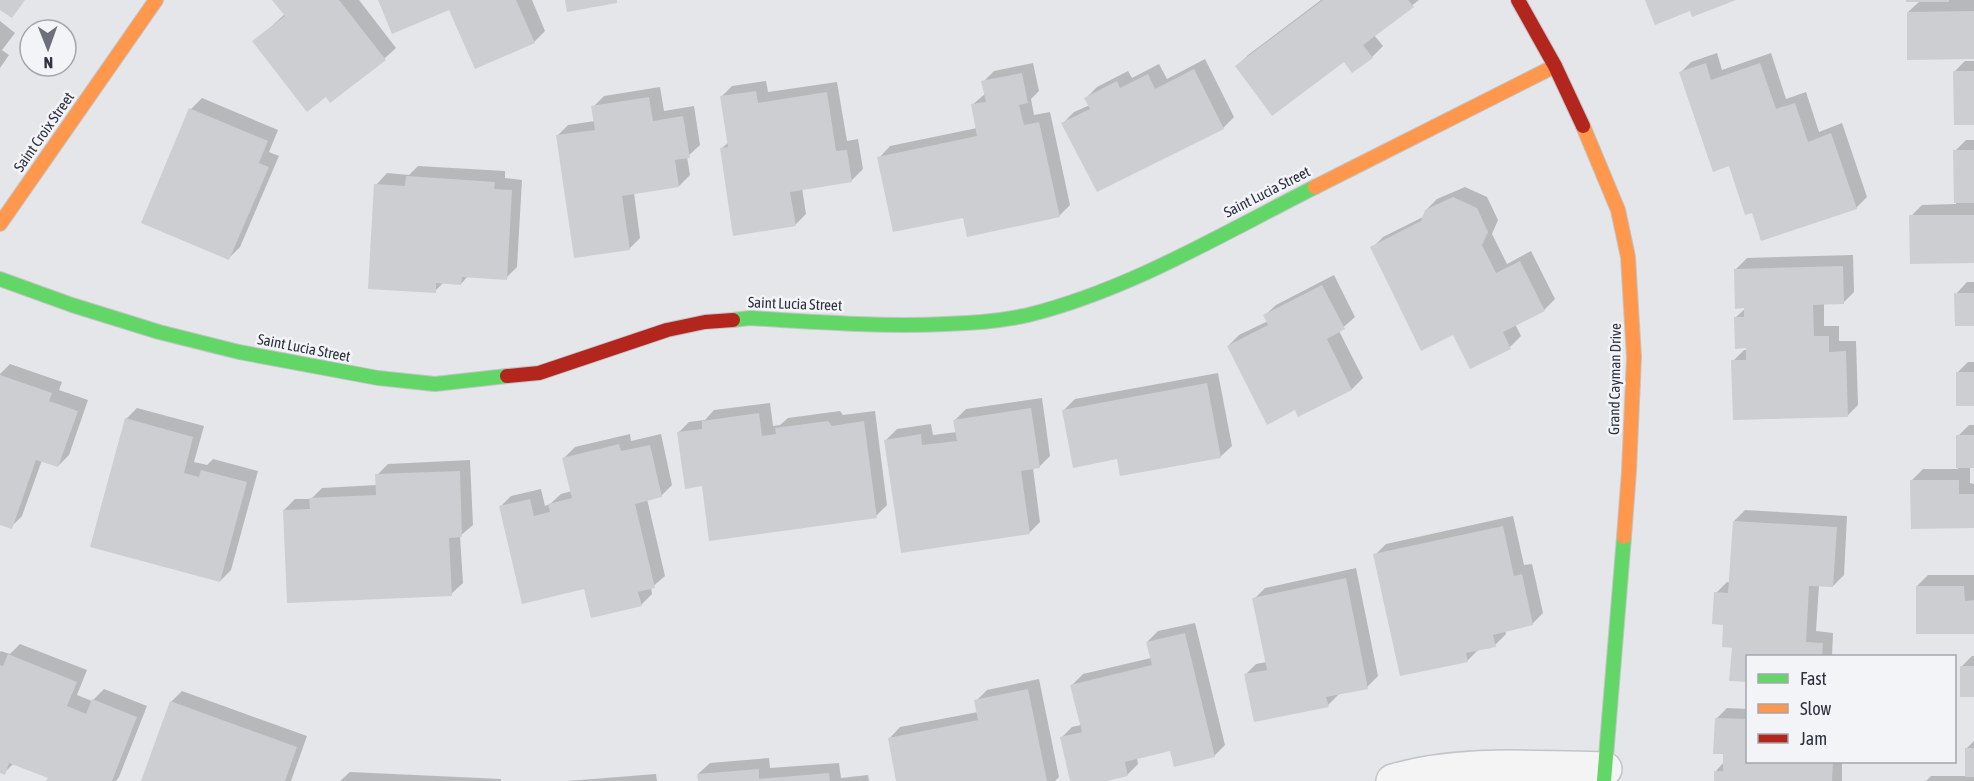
<svg xmlns="http://www.w3.org/2000/svg" width="1974" height="781" font-family="'Asap Condensed',sans-serif">
  <style>
    .shadow { fill: #0003 }
    .building { fill: #cdced1 }
    .lines { fill: none; stroke-linecap: round; stroke-linejoin: round }
    .street-casing { stroke: #c3c4c7; stroke-width: 36 }
    .fast-casing { stroke: #c3c4c7; stroke-width: 16 }
    .slow-casing { stroke: #c3c4c7; stroke-width: 16 }
    .jam-casing { stroke: #c3c4c7; stroke-width: 16 }
    .street { stroke: #f4f4f5; stroke-width: 33 }
    .fast { stroke: #63d668; stroke-width: 14 }
    .slow { stroke: #ff974d; stroke-width: 14 }
    .jam { stroke: #b3261e; stroke-width: 14 }
    .labels { text-anchor: middle; stroke-width: 5; stroke-linejoin: round; paint-order: stroke }
    .street-label { font-size: 15px; fill: #2d3140; stroke: #f3f4f7 }
  </style>
  <rect width="100%" height="100%" fill="#e4e6e9"/>
  <g class="shadow">
    <path d="M274,0H359L396,48L385,58L331,101L326,95L254,42L285,14Z"/>
    <path d="M380,0H532L545,31L534,42L449,8Z"/>
    <path d="M1321,0H1419L1374,35L1383,46L1372,57L1237,66L1248,55Z"/>
    <path d="M1907,0H1974V57L1908,12L1920,1Z"/>
    <path d="M0,21L15,33L2,50L9,55L0,68Z"/>
    <path d="M1717,53L1722,70L1771,53L1786,99L1806,92L1819,132L1842,123L1867,197L1856,208L1753,211L1680,73L1691,62Z"/>
    <path d="M1205,59L1234,117L1223,128L1063,123L1074,112L1090,105L1086,98L1097,87L1128,71L1132,78L1159,64L1167,79Z"/>
    <path d="M1965,61H1974V123L1954,72Z"/>
    <path d="M1033,63L1039,91L1031,99L1034,115L1050,112L1070,205L1059,216H965L879,158L890,146L977,128L972,105L986,93L983,82L994,71Z"/>
    <path d="M766,81L768,92L837,82L847,141L858,139L863,169L852,180L802,188L806,214L795,225L722,148L729,142L721,97L732,86Z"/>
    <path d="M660,87L664,111L694,106L700,145L687,157L690,175L679,186L634,193L640,238L629,249L557,136L568,125L595,121L593,107L604,96Z"/>
    <path d="M202,98L278,130L269,152L279,156L240,247L229,258L142,222L191,109Z"/>
    <path d="M1966,140H1974V262L1911,216L1922,205L1956,204L1955,151Z"/>
    <path d="M418,166L505,171V178L522,180L517,267L506,278L468,276L461,284L444,282L435,291L376,185L387,173L409,175Z"/>
    <path d="M1465,187L1487,197L1498,220L1492,234L1507,264L1531,251L1555,299L1544,310L1515,324L1521,336L1510,347L1471,367L1454,333L1372,248L1383,237L1425,216L1426,210L1437,199Z"/>
    <path d="M1853,255L1854,292L1843,303H1824V326H1839V341H1856L1858,405L1847,416L1733,361L1744,350H1747L1735,318L1747,307L1736,269L1747,258Z"/>
    <path d="M1334,275L1355,317L1339,331L1363,378L1352,389L1299,415L1295,408L1228,346L1239,335L1268,321L1265,315L1276,305Z"/>
    <path d="M1967,282H1974V324L1956,294Z"/>
    <path d="M1968,362H1974V404L1957,373Z"/>
    <path d="M10,364L62,382L59,390L88,400L69,455L58,466L42,460L22,516L11,527L0,523V374Z"/>
    <path d="M1218,373L1232,446L1220,457H1118L1064,410L1075,399Z"/>
    <path d="M1042,398L1050,456L1039,467L1033,468L1040,522L1029,533L886,440L897,429L931,424L933,435L957,432L955,420L966,409Z"/>
    <path d="M770,403L773,426L780,425L788,418L840,411L843,415L875,411L887,505L876,516L703,484L678,433L689,422L705,420L714,410Z"/>
    <path d="M137,408L204,426L194,462L207,465L213,459L258,471L231,570L220,581L126,419Z"/>
    <path d="M1969,425H1974V466H1970V483L1974,484V527L1912,480L1923,469H1958V436Z"/>
    <path d="M630,434L631,441L661,434L672,485L661,496L647,499L665,576L651,588L652,594L641,605L586,588L500,507L511,496L541,489L545,506L550,504L561,494L572,491L564,458L575,447Z"/>
    <path d="M470,460L473,525L460,536L463,583L451,594L284,510L295,499H311L322,488L377,485V475L388,464Z"/>
    <path d="M1745,510L1847,516L1844,575L1833,586L1819,585L1816,631L1833,633L1832,656H1748L1733,646L1716,593L1727,582H1731L1734,521Z"/>
    <path d="M1513,516L1524,565L1532,564L1543,613L1532,624L1505,630L1506,634L1495,645L1479,649L1467,661L1375,555L1386,544Z"/>
    <path d="M1356,568L1378,676L1367,687L1339,694L1328,705L1245,675L1256,664L1267,662L1254,599L1265,588Z"/>
    <path d="M1928,575H1974V633L1917,586Z"/>
    <path d="M1195,623L1225,745L1214,756L1171,749L1137,758L1138,764L1127,775L1100,781H1072L1061,738L1072,727L1081,725L1072,685L1083,674L1151,658L1147,642L1158,631Z"/>
    <path d="M20,644L87,670L77,695L92,701L104,689L147,706L119,777L116,781H48L50,777L14,763L4,773L0,771V652L1,651L10,654Z"/>
    <path d="M1972,656H1974V695L1961,667Z"/>
    <path d="M1039,679L1059,777L1055,781H898L889,739L900,727L978,712L976,701L987,690Z"/>
    <path d="M182,691L307,736L291,781H142L171,702Z"/>
    <path d="M1727,708L1748,709V762H1842V781H1715L1716,771L1724,762L1725,753L1716,719Z"/>
    <path d="M1974,741V781H1926L1931,776H1966V749Z"/>
    <path d="M769,758L770,768L839,763L841,778L868,775L869,781H699L698,774L710,763Z"/>
    <path d="M350,772L501,779V781H340Z"/>
    <path d="M656,774L657,781H566H567Z"/>
  </g>
  <g class="building">
    <path d="M0,0H25L12,18L0,10Z"/>
    <path d="M272,0H339L386,60L330,103L326,97L307,112L252,41L285,16Z"/>
    <path d="M378,0H516L535,43L475,69L449,10L392,34Z"/>
    <path d="M565,0H617V3L567,12Z"/>
    <path d="M1323,0H1408L1414,7L1363,45L1373,58L1352,73L1344,62L1272,116L1235,66Z"/>
    <path d="M1645,0H1736L1692,17L1690,11L1655,25Z"/>
    <rect x="1906" y="0" width="43" height="2"/>
    <path d="M1974,11V59L1907,60V12Z"/>
    <path d="M1706,63L1711,80L1760,63L1776,109L1795,103L1808,142L1831,133L1857,209L1761,241L1752,213L1745,215L1729,166L1713,172L1679,72Z"/>
    <path d="M1194,69L1224,129L1097,192L1061,123L1090,109L1084,98L1117,81L1120,88L1148,74L1155,89Z"/>
    <path d="M1953,71H1974V125H1954Z"/>
    <path d="M1022,73L1028,103L1019,105L1024,125L1039,122L1060,217L967,237L963,218L893,232L877,157L977,136L971,104L986,102L981,81Z"/>
    <path d="M756,91L758,103L827,92L836,151L847,150L852,182L790,192L796,226L733,236L720,148L728,147L720,96Z"/>
    <path d="M649,97L653,121L683,116L690,158L675,160L679,187L622,196L630,250L574,258L556,135L595,130L591,106Z"/>
    <path d="M189,108L268,141L259,163L269,167L229,260L141,223Z"/>
    <path d="M1953,150H1974V203H1954Z"/>
    <path d="M406,176L495,182L494,189L512,190L507,280L462,277L461,285L436,283V293L368,289L374,184L405,186Z"/>
    <path d="M1453,197L1477,208L1488,232L1482,245L1496,273L1520,261L1545,311L1503,332L1511,349L1470,369L1453,335L1421,351L1370,247L1421,221L1425,210Z"/>
    <path d="M1909,215H1974V263L1910,264Z"/>
    <path d="M1843,266L1844,304L1813,305L1814,336H1829V352L1846,351L1848,417L1733,420L1731,360H1746V348L1735,349L1734,317H1744V308L1735,309L1734,269Z"/>
    <path d="M1322,285L1345,329L1327,339L1352,390L1298,417L1295,410L1267,425L1227,346L1268,325L1263,315Z"/>
    <path d="M1954,293H1974V326H1955Z"/>
    <rect x="1956" y="372" width="18" height="34"/>
    <path d="M0,375L52,393L49,401L78,411L58,467L36,460L12,529L0,525Z"/>
    <path d="M1207,383L1221,458L1120,476L1117,459L1073,468L1062,410Z"/>
    <path d="M1031,408L1040,468L1021,471L1030,534L901,553L884,440L921,434L922,445L957,441L953,420Z"/>
    <path d="M759,413L762,436L776,434L775,428L828,421L832,426L864,421L877,518L709,541L702,486L685,489L677,432L702,429V421Z"/>
    <path d="M125,418L193,437L184,473L199,477L201,470L247,482L220,582L90,547Z"/>
    <rect x="1956" y="435" width="18" height="33"/>
    <path d="M619,444L621,451L650,445L662,497L635,504L655,588L638,592L642,606L591,618L584,589L522,604L499,506L530,499L534,516L550,512L548,504L572,498L562,458Z"/>
    <path d="M460,471L462,537L449,538L452,596L287,603L283,510L310,509L309,498L376,495L375,474Z"/>
    <path d="M1910,480H1959V494H1974V528L1911,529Z"/>
    <path d="M1733,521L1837,527L1833,587L1809,586L1806,642L1823,643L1822,656H1748V682L1729,681L1732,648L1722,647L1723,625L1712,624L1714,592L1728,593Z"/>
    <path d="M1503,526L1514,576L1522,574L1533,625L1493,635L1496,647L1466,653L1468,662L1400,676L1373,554Z"/>
    <path d="M1346,578L1368,689L1326,697L1329,707L1254,722L1244,674L1267,670L1252,598Z"/>
    <path d="M1916,586H1964L1965,601L1974,600V634H1916Z"/>
    <path d="M1185,633L1215,757L1174,767L1170,751L1125,762L1128,776L1107,781H1070L1060,737L1082,732L1070,685L1152,665L1146,642Z"/>
    <path d="M8,654L77,682L67,706L86,714L92,699L137,717L112,781H46L48,778L9,763L5,775L0,773V665L3,666Z"/>
    <rect x="1960" y="666" width="14" height="31"/>
    <path d="M1028,689L1047,781H896L888,738L978,720L974,700Z"/>
    <path d="M170,701L297,747L285,781H141Z"/>
    <path d="M1715,718L1748,719V762H1833L1832,781H1714V771H1723V754H1713Z"/>
    <rect x="1965" y="748" width="9" height="29"/>
    <path d="M759,769V779L829,773L830,781H698L697,774Z"/>
  </g>
  <g class="lines">
    <g class="street-casing">
      <path id="street" d="M1393,781C1461,761 1536,768 1605,769"/>
    </g>
    <g class="fast-casing">
      <g id="fast">
        <path d="M0,279L72,305L159,332L239,352L378,378L435,384L507,376"/>
        <path d="M733,320L750,318C815,322 881,327 946,324C974,323 1001,321 1028,315C1129,290 1222,234 1315,187"/>
        <path d="M1604,781L1624,537"/>
      </g>
    </g>
    <g class="slow-casing">
      <g id="slow">
        <path d="M1583,126L1618,210L1628,257L1634,357L1629,471L1624,537"/>
        <path d="M1315,187L1555,66"/>
        <path d="M0,224L156,0"/>
      </g>
    </g>
    <g class="jam-casing">
      <g id="jam">
        <path d="M1518,0L1555,66L1583,126"/>
        <path d="M507,376L539,373L667,330L705,322L733,320"/>
      </g>
    </g>
    <use href="#street" class="street"/>
    <use href="#fast" class="fast"/>
    <use href="#slow" class="slow"/>
    <use href="#jam" class="jam"/>
  </g>
  <g class="labels">
    <g class="street-label">
      <text transform="translate(44 132) rotate(-55)" y="5">Saint Croix Street</text>
      <text transform="translate(1267 192) rotate(-27)" y="5">Saint Lucia Street</text>
      <text transform="translate(795 304) rotate(2)" y="5">Saint Lucia Street</text>
      <text transform="translate(304 348) rotate(11)" y="5">Saint Lucia Street</text>
      <text transform="translate(1615 379) rotate(-89)" y="5">Grand Cayman Drive</text>
    </g>
  </g>
  <rect x="1746" y="655" width="210" height="108" fill="#f3f4f7" stroke="#a4a6ae" stroke-width="1.5"/>
  <rect x="1758" y="674" width="30" height="9" fill="#63d668" stroke="#a4a6ae" stroke-width="1.5"/>
  <text x="1800" y="685" font-size="18" fill="#2d3140">Fast</text>
  <rect x="1758" y="704" width="30" height="9" fill="#ff974d" stroke="#a4a6ae" stroke-width="1.5"/>
  <text x="1800" y="715" font-size="18" fill="#2d3140">Slow</text>
  <rect x="1758" y="734" width="30" height="9" fill="#b3261e" stroke="#a4a6ae" stroke-width="1.5"/>
  <text x="1800" y="745" font-size="18" fill="#2d3140">Jam</text>
  <g transform="translate(48 48) rotate(179)"><circle r="28" fill="#f3f4f7" stroke="#a4a6ae" stroke-width="1.5"/>
  <path d="M0-4.5L10 22L0 15L-10 22Z" fill="#6d707b"/>
  <text y="-9" font-size="16" font-weight="bold" text-anchor="middle" fill="#2d3140">N</text>
  </g>
</svg>
